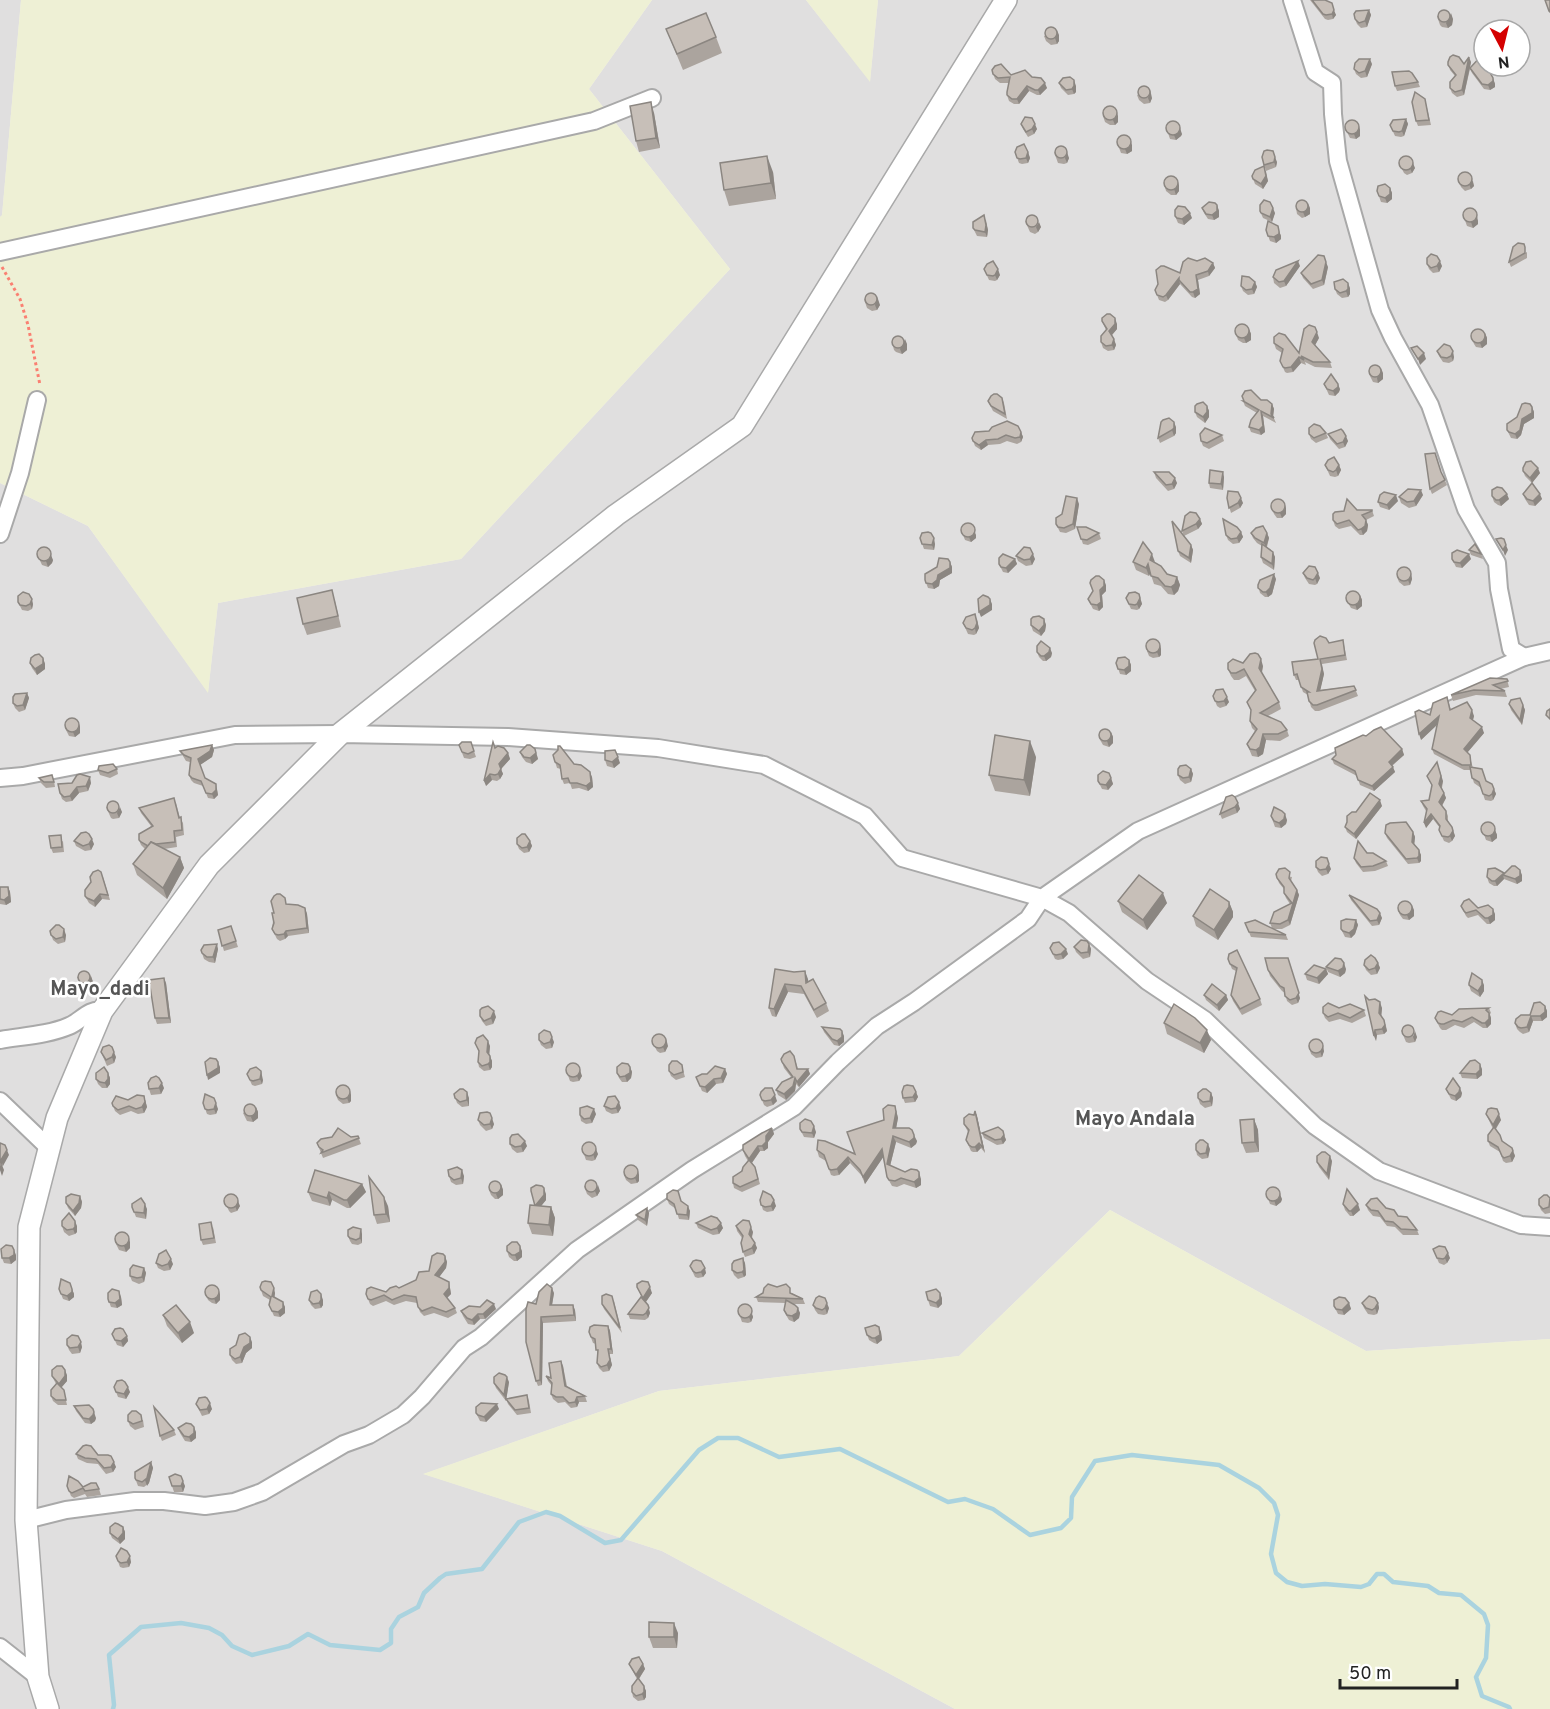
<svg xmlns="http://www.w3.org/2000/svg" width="1550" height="1709" font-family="Overpass,sans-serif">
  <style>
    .residential { fill: #e0dfdf; fill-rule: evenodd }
    .farmland { fill: #eef0d5 }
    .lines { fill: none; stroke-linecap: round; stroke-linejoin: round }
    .stream { stroke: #aad3df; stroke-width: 4.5 }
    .minor-casing { stroke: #a9a9a9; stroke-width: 20 }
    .tertiary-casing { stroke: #a9a9a9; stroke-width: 24 }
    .path { stroke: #fa8072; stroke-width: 3; stroke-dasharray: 3 3; stroke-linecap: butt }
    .minor { stroke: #fff; stroke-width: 16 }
    .tertiary { stroke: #fff; stroke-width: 21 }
    .wall { fill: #aba49e }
    .shaded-wall { fill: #8b8681 }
    .building { fill: #c7bfb8; stroke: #8b8681; stroke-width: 1.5 }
    .labels { text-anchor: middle; stroke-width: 5; stroke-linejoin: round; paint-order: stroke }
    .quarter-label { font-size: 20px; font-weight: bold; fill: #555; stroke: #fff }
  </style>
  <rect width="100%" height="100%" fill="#f2efe9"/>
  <g class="residential">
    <path d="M0,0H21L2,216L0,217Z"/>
    <path d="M652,0H806L870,81L878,0H1550V1339L1366,1351L1110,1210L959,1356L659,1391L424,1474L662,1551L955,1709H0V483L88,526L208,692L218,603L461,559L730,269L589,89ZM1484,30H1520V66H1484Z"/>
  </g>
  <g class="farmland">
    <path d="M21,0H652L589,89L730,269L461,559L218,603L208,693L88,526L0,483V217L2,215Z"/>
    <path d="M806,0H878L870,82Z"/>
    <path d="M1110,1210L1366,1351L1550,1339V1709H955L662,1551L423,1474L659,1391L959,1356Z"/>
  </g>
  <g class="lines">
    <path class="stream" d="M113,1709L114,1705L109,1655L141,1627L181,1623L209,1628L222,1635L232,1646L252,1655L289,1646L308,1634L330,1645L380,1650L391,1643V1629L399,1617L418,1607L424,1593L440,1578L446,1574L482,1569L519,1522L546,1512L560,1516L605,1543L621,1540L699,1450L718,1438H738L779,1457L840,1449L948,1502L965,1499L993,1509L1030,1535L1061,1528L1071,1518L1072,1497L1095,1461L1132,1455L1219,1465L1259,1488L1274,1503L1278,1515L1271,1554L1276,1573L1287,1582L1302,1586L1325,1584L1361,1587L1369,1584L1377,1574H1384L1393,1582L1428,1586L1439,1593L1461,1595L1484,1614L1488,1625L1486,1658L1476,1677L1482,1696L1509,1707L1510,1709"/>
    <g class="minor-casing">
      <g id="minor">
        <path d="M1292,0L1315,72L1332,83L1333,114L1338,161L1380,310L1393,338L1430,405L1466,509L1497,563L1499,589L1511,649L1524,657"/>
        <path d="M0,252L594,121L652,98"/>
        <path d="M0,534L20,473L37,400"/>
        <path d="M0,778L23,776L235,735L340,734L508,737L658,748L764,765L865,816L902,858L1042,898L1138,831L1524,657L1550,651"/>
        <path d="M0,1040C23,1036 48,1035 69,1026C80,1022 89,1008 102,1011"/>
        <path d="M0,1101L49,1148"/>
        <path d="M26,1520L66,1510L135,1501H164L205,1506L234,1502L262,1492L344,1444L369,1435L403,1415L422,1397L464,1348L481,1337L577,1250L692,1170L794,1107L838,1062L877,1026L914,1002L1028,919L1042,898L1069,913L1147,981L1205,1020L1315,1126L1379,1171L1521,1225L1550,1227"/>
        <path d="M0,1647L38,1677"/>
      </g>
    </g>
    <g class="tertiary-casing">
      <path id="tertiary" d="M48,1709L38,1677L26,1520L29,1227L57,1118L102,1011L209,865L340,734L616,515L742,426L1006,0"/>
    </g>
    <path class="path" d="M2,267L20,299L28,325L40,385"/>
    <use href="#minor" class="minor"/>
    <use href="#tertiary" class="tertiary"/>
  </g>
  <g class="wall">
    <path d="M1310,0H1325L1336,15L1333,19L1328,20L1325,19Z"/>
    <path d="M1369,10L1371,15L1367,27L1361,28L1357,24L1355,19Z"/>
    <path d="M1437,16L1453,19L1452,25L1448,28L1442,27L1440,25Z"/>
    <path d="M666,29L716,37L722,53L683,70Z"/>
    <path d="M1059,35V41L1057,44L1051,45L1046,41L1044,36Z"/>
    <path d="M1448,62L1464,64L1471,62L1470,68L1494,66L1495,69L1491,74L1495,84V87L1490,90L1484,89L1472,73L1470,69L1464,95L1457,97L1452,93L1450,88L1455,76L1450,70Z"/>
    <path d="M1372,64L1367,77L1361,78L1356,74L1354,69Z"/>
    <path d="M992,70L1011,75L1032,77L1047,88L1040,95H1037L1029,91L1019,104H1014L1009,101L1007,95L1009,83H1000L995,79Z"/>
    <path d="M1418,82L1420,87L1397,91L1395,86Z"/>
    <path d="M1059,83L1076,86V92L1074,94L1068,95L1061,88Z"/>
    <path d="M1137,95L1152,98L1150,103L1144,104L1139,100Z"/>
    <path d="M1425,99L1431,125L1418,126L1416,121Z"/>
    <path d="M654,113L660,148L639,152L636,141Z"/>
    <path d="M1103,116H1118V122L1115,125H1110L1105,122Z"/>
    <path d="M1406,119L1408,124L1404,136L1401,137L1395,136L1390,125Z"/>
    <path d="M1021,124L1037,129L1034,134L1028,137L1023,129Z"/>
    <path d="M1358,124L1360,130V136L1356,139L1350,138L1346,130Z"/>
    <path d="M1168,133L1182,134L1181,136L1176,140L1170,139Z"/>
    <path d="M1118,145H1132V151L1127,154L1121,153Z"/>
    <path d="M1015,152H1028L1030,158L1028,163L1022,164L1019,163Z"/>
    <path d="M1054,152L1069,158L1067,163L1064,164L1058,163Z"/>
    <path d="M1262,157L1277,162L1276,167L1266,171Z"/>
    <path d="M1399,163L1415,168L1412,173L1407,175L1404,173Z"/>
    <path d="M1266,171L1268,181L1263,189L1255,184L1252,176Z"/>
    <path d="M773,172L776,199L729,206L724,190Z"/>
    <path d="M1473,181L1474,186L1471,189L1465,191L1461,187L1459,182Z"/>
    <path d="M1164,183L1179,185V191L1176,195H1171L1166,191Z"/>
    <path d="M1390,188L1392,193V199L1387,203L1381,202L1377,191Z"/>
    <path d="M1217,205L1219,211V217L1214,220L1208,219L1204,213L1202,208Z"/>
    <path d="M1296,208H1310V214L1305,217L1302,218L1297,214Z"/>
    <path d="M1260,211L1275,213L1272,222L1263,218Z"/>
    <path d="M1463,215L1478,221V224L1473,228L1467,226Z"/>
    <path d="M1175,216L1192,218L1184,225L1178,223Z"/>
    <path d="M986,220L988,230L987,237L977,236L973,228Z"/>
    <path d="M1025,221L1041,227L1038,232L1035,234L1030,232Z"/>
    <path d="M1266,230L1279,231L1281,236V239L1276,243L1270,241Z"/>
    <path d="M1527,252V258L1511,267L1509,262Z"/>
    <path d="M1197,261L1213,263L1215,268L1209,276L1198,280L1200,294L1195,298L1192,297L1180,284L1168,300L1165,302L1159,300L1155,290L1180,273Z"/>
    <path d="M1427,264L1442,266L1439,272L1433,273L1429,269Z"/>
    <path d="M1300,266L1286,286L1280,288L1274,283L1273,277Z"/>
    <path d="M1328,267L1324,285L1313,289L1303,278L1301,273Z"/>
    <path d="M984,269L1000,275L997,280L995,281L989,280Z"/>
    <path d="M1255,282L1257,287L1254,294L1248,295L1243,291L1241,286Z"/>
    <path d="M1350,288V294L1348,297L1342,298L1337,294L1335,289Z"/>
    <path d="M864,299L880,305L877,310L872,311L867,308Z"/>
    <path d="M1102,321L1117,324V329L1112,335L1116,345L1114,350L1108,351L1103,348L1101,342L1106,330Z"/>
    <path d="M1249,329L1251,334V340L1246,343H1243L1238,340L1236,334Z"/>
    <path d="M1485,333L1487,338V344L1482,348L1476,347L1474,344L1472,339Z"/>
    <path d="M1319,338L1315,345L1330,362L1332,368L1315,367L1305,362L1306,365L1301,363L1293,372L1287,373L1285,372L1280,361L1282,353L1276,349L1274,343L1299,353Z"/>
    <path d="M892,342L907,344V350L902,354L896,352L894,350Z"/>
    <path d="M1437,351L1454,357L1453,361L1449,363L1443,362L1439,356Z"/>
    <path d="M1383,373V379L1378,383L1373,382L1369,374Z"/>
    <path d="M1324,384L1340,389L1339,392L1335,396L1329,395Z"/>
    <path d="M1002,398L1004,403L1007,419L993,411L988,401Z"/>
    <path d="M1261,400L1272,404L1274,409L1273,416L1276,423L1263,416L1265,432L1261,435L1251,432L1249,427L1257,413L1245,406L1243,401Z"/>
    <path d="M1207,406L1209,411V417L1205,423L1197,417L1195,412Z"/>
    <path d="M1532,407L1534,412V418L1524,424L1521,435L1517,439L1511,438L1507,430Z"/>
    <path d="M1176,427V433L1174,436L1160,443L1158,438Z"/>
    <path d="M1021,432L1023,437L1021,442L1017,444L1007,441L1000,444L988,445L981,450L975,446L972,438Z"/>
    <path d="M1326,433L1328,438L1316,443L1311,439L1309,434Z"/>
    <path d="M1328,434L1348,441L1345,447L1339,449L1330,439Z"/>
    <path d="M1222,435L1224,441L1209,449L1203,446L1201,441Z"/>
    <path d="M1435,453L1442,474L1447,485L1432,494L1430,489Z"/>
    <path d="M1325,465H1339L1341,470L1338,476L1335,477L1330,476Z"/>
    <path d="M1523,471L1540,473L1532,483L1542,499L1535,506L1529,505L1525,499L1523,494L1532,483L1525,476Z"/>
    <path d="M1154,472L1177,483L1174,489L1168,491L1156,478Z"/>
    <path d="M1224,477L1223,490L1210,488L1209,483Z"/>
    <path d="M1423,495L1416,506L1409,508L1401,503L1399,497Z"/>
    <path d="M1492,496L1509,499L1501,506L1498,505L1494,502Z"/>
    <path d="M1227,498L1243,503L1240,508L1231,513Z"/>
    <path d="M1398,501L1389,510L1380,507L1378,502Z"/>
    <path d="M1079,504L1075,529L1066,533L1060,532L1056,524L1062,514Z"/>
    <path d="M1286,508V514L1282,518H1277L1274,514L1272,509Z"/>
    <path d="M1357,510H1372L1374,516L1366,520L1368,525L1367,531L1363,535H1360L1351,526L1339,529L1335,526L1333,520Z"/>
    <path d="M1200,519L1202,524L1198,529L1184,536L1182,531Z"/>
    <path d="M1077,527L1099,533L1101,539L1088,545L1083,544Z"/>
    <path d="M961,530L976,535V538L971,542L965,540Z"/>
    <path d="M1241,532L1243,537L1239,543L1233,544L1228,540L1226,535Z"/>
    <path d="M1251,533H1267L1269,538L1267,547L1275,557L1274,570L1263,563L1261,557L1262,546L1257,543L1253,538Z"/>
    <path d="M920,538L935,544L934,550L924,549Z"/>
    <path d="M1191,545L1193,550L1191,563L1180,556L1178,551Z"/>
    <path d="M1469,550L1481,554L1483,559L1471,555Z"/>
    <path d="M37,554L53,560L52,563L48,567L42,565Z"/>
    <path d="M1016,556L1035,559L1032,565L1026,566L1018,561Z"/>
    <path d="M1015,559L1017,564L1008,573L1003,572L999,564Z"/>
    <path d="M1452,559H1471L1462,568L1456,567Z"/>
    <path d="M950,562L952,567V573L940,580L939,586L934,589L928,588L925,580Z"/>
    <path d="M1133,562L1155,563L1167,574L1177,577L1180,585L1178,591L1174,595L1168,594L1161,586L1154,584L1150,572L1149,576L1136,570Z"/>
    <path d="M1410,571L1412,579L1410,585L1404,586L1399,582L1397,577Z"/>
    <path d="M1303,573L1320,578L1317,584L1315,585L1309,584L1305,578Z"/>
    <path d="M1276,579L1272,594L1268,597H1265L1260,593L1258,585Z"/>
    <path d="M1106,585V591L1102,595L1103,607L1099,611L1093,609L1088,599Z"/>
    <path d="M1139,594L1142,604L1139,609L1137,610L1131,609L1126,598Z"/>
    <path d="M1360,595L1362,600V606L1357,610L1351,608L1347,601Z"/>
    <path d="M335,601L341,627L307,635L303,624Z"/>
    <path d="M18,602L33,604L32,609L28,611L22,610Z"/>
    <path d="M977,619L979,628L976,634L974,635L968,634L963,623Z"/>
    <path d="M1044,619L1046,625L1045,631L1041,636L1033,631L1031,625Z"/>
    <path d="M1343,640L1347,660L1322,664L1324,674L1320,690L1354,686L1358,696L1319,711H1315L1311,707L1308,695L1303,692L1299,680H1296L1294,675L1318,659L1329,643Z"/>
    <path d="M1159,643L1161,649V655L1159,657L1153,658L1149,656L1147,651Z"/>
    <path d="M1037,652L1052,653L1051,657L1046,661H1043L1039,657Z"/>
    <path d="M43,658L45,664V669L37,675L32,668L30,663Z"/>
    <path d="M1129,660L1131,665V671L1126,675L1120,674L1118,668Z"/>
    <path d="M1243,663L1263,666L1262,673L1279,702L1281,709L1268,716L1287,730L1289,736L1280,741L1266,740L1263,754L1258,757L1252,756L1247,744L1255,731L1252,728L1250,721L1251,711L1247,702L1255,691L1246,676L1239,680H1234L1231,676L1228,669Z"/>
    <path d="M1507,679L1509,687L1500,689L1505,691L1507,697L1476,695L1453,701L1451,695Z"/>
    <path d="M27,693L29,698L25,710L19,712L15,708L13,703Z"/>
    <path d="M1213,696L1229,702L1226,706L1220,708L1217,706Z"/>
    <path d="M1447,697L1451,710L1474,716L1473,720L1484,733L1467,753L1471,761L1473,768L1494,789L1496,794L1493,800L1491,801L1485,800L1481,788L1474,783L1470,770H1464L1434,754L1432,749L1437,725L1421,740L1430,715Z"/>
    <path d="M1509,704L1523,705L1525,710L1522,725L1511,710Z"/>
    <path d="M78,722L80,727V733L75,737L69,736L65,728Z"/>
    <path d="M1111,732L1113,737V743L1109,747L1103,745L1099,738Z"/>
    <path d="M471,742L476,757L470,759L464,758L459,745Z"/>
    <path d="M212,745L214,750L212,757L200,765L205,778L217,789L218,795L214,799L208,798L203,786L194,783L191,780L189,775L190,762L186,761L180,751Z"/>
    <path d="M495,748L508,753L510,759L501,769L503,774L500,779L497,781L492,780L486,786Z"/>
    <path d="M535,749L538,759L532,764L526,762L522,757L520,752Z"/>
    <path d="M1402,749L1404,755L1392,766L1395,772L1374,791L1360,785L1357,776L1334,764L1332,759Z"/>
    <path d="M553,755L574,764L592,777L593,787L588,791L579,788L572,789L570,783L564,784L562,779L561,769L557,768Z"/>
    <path d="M1036,757L1030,796L995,791L989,775Z"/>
    <path d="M605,760L620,763L614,768L607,766Z"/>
    <path d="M117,769L118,774L110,778L100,775L98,770Z"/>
    <path d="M1191,769L1193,774L1191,782L1185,784L1180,780L1178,775Z"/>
    <path d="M1427,776L1443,781L1442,788L1446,798L1442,806L1446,811L1448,816V821L1454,833L1455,836L1452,841L1449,843L1444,841L1439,830L1440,828L1433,819L1426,828V811L1423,806L1421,801L1429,800L1432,786Z"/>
    <path d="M39,778L54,781L55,787L46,788L41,783Z"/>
    <path d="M1111,778L1113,784L1108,790L1102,789L1098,781Z"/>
    <path d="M91,783L88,791L79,793L72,801L66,802L62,799L60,793Z"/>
    <path d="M1235,797L1240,809L1237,813L1222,819L1220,814Z"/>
    <path d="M176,803L180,818L183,823L184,835L176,837L177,847L164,849L180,857L184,868L167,899L137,875L133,864L145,849L141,845L139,840L151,826L141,813L139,808Z"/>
    <path d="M1382,806L1356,839L1347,832L1345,827L1356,812Z"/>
    <path d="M106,807L122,812L119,818L113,819L111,818Z"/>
    <path d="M1271,816L1287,820L1286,824L1281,828L1275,827Z"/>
    <path d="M1482,829L1495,830L1497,835V838L1492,842L1486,840Z"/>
    <path d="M1413,832L1415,837L1414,844L1421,855V861L1419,863L1408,864L1387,838L1385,833Z"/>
    <path d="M63,841L64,852L53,853L51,848Z"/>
    <path d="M74,841L94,844L91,850L85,851L76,846Z"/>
    <path d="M530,841L532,846L529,852L524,853L519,849L517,844Z"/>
    <path d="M1367,853L1386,861L1388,866L1375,871L1363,872L1356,863L1354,858Z"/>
    <path d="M1316,867L1331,869L1328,874L1322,876L1318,872Z"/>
    <path d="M1276,874L1292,877L1291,881L1297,890L1299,895L1290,925L1282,929H1273L1286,935L1288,940L1251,937L1245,923L1272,928L1270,923L1290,904L1286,898L1284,893V889L1279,883Z"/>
    <path d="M1504,874L1522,875V881L1517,884L1504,879L1497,886H1494L1489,883L1487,877Z"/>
    <path d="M103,877L110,900L102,899L95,907L89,903L85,896L91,882Z"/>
    <path d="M0,887H8L10,892L11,902L6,905L0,904Z"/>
    <path d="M1349,895L1382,918L1379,925L1372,926L1351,900Z"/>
    <path d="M1118,901L1167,903L1147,930L1122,912Z"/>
    <path d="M1229,902L1233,912V917L1218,940L1196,926L1193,916Z"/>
    <path d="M287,904L305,908L307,914L309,933L288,936L285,939L280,941L277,939L272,929L274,913Z"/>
    <path d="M1461,906L1478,908L1495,914V920L1490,924H1487L1478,915L1468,918L1466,916Z"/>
    <path d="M1398,910H1414V916L1409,920L1403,919L1400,915Z"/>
    <path d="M1356,920L1358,925L1355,934L1351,938L1345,937L1341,929Z"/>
    <path d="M231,926L238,947L224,951L218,930Z"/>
    <path d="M50,931L66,935L65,942L58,944L53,940Z"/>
    <path d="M1089,944L1091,949L1090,957L1083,959L1076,952L1074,947Z"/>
    <path d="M1050,948L1068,954L1063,959L1058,960L1055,959Z"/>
    <path d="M218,949L215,963L209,962L204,959L201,950Z"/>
    <path d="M1229,954L1260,999L1262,1005L1242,1015L1233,1001L1231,995L1236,971L1232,969L1228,959Z"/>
    <path d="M1378,963L1380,968L1377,974L1371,975L1366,970L1364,965Z"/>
    <path d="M1326,967L1346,969L1345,973L1340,977L1328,972Z"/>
    <path d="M775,969L794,972L805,971L808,982L826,1003L829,1011L817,1018L804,994L788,992L776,1017L772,1016L769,1008Z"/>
    <path d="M1326,969L1328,974L1319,984L1307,980L1305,974Z"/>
    <path d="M1268,970L1300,998L1298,1003L1292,1005L1287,1001L1285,993L1282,991L1270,976Z"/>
    <path d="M90,974L93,982L90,987L84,989L82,987L77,977Z"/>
    <path d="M166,983L171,1023L157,1024L155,1018Z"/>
    <path d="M1469,985H1484V991L1480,997L1471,991Z"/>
    <path d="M1204,995H1226L1228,1000L1219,1011L1206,1000Z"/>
    <path d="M1369,1000L1382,1008L1381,1016L1386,1026L1387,1031L1384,1034L1377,1035L1376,1041Z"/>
    <path d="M1545,1006L1547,1011V1017L1542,1021H1533L1529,1032L1523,1034L1520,1032L1517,1029L1515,1023Z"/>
    <path d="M1339,1008L1364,1010L1366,1016L1352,1023L1340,1019L1329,1022L1325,1018L1323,1013Z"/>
    <path d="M1489,1008L1491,1013L1490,1014L1491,1018V1024L1487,1028H1483L1474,1022L1464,1028L1455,1025L1446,1030H1442L1440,1028L1435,1018Z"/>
    <path d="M480,1016L496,1017L493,1024L486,1026L482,1021Z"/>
    <path d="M1164,1023L1211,1040L1204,1053L1167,1034Z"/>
    <path d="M822,1027L844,1036V1042L839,1046L834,1045L824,1032Z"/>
    <path d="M1401,1030L1417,1037L1415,1042L1409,1043L1406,1042Z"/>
    <path d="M539,1040L554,1042L552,1048L546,1049L541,1045Z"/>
    <path d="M652,1041L668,1046L665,1052L660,1053L657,1051Z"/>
    <path d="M475,1043L490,1046L489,1055L492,1061V1067L490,1070L484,1071L479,1067L478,1062L479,1052Z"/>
    <path d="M1309,1046L1324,1051L1322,1057L1316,1058L1311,1054Z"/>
    <path d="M101,1052L116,1057L114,1063L107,1066Z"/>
    <path d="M794,1056L798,1069H808L810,1074L799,1087L796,1084L795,1091L786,1100L778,1095L776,1090L791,1077L784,1068L781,1059Z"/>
    <path d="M630,1067L632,1072L631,1078L627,1082H622L619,1078L617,1073Z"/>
    <path d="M725,1069L727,1074L723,1083L716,1084L707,1093L702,1091L696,1077Z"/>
    <path d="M1482,1069V1075L1477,1079L1462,1078L1460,1073Z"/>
    <path d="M566,1070L582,1076L579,1081L573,1082L570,1081Z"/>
    <path d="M683,1070L685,1077L676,1080L671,1076L669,1071Z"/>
    <path d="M108,1073L110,1078V1084L107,1088H102L98,1084L96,1079Z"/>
    <path d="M247,1074L263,1080L262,1084L255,1086L252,1085Z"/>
    <path d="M164,1088L161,1094L151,1095L149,1089Z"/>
    <path d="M349,1089L351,1095V1101L349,1103L343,1104L338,1100L336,1095Z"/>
    <path d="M1446,1089L1462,1093L1461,1097L1456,1101L1451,1099Z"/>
    <path d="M916,1092L918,1097L915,1102L905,1103L903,1098Z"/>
    <path d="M1211,1093L1213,1098L1212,1106L1205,1108L1200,1104L1198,1098Z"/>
    <path d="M454,1094L469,1098V1106L462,1107L457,1103Z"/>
    <path d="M144,1096L147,1107L144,1113L138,1114L131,1111L120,1115L115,1111L112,1103Z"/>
    <path d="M762,1100L777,1101L773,1105L767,1107L764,1105Z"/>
    <path d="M203,1103L218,1109L216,1114L210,1115L207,1114Z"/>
    <path d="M604,1106L621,1108L618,1113L612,1114L606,1111Z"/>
    <path d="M895,1106L898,1118L896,1128L917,1141L916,1144L911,1148L896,1142L890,1166L921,1179V1185L916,1188L904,1184L897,1187L892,1186L887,1177L883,1157L865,1184L862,1176L850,1163L839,1175L834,1176L831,1175L826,1161L819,1157L817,1150L855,1154Z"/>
    <path d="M256,1107L258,1112V1118L253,1122L247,1121L243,1113Z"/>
    <path d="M975,1111L977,1116L985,1153L981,1148L977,1152H973L971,1151L966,1140L968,1132L964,1124L974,1115Z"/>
    <path d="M596,1114L592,1123L586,1124L581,1121L580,1115Z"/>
    <path d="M1486,1114L1501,1120L1496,1129L1503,1142L1513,1151L1514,1153L1515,1156L1512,1162L1506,1163L1503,1161L1500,1152L1490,1146L1488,1141L1493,1129Z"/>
    <path d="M1254,1119L1258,1130L1259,1152L1246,1153L1242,1143Z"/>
    <path d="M478,1120L494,1124L492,1129L486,1131L480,1125Z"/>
    <path d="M772,1128L774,1134L768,1142V1148L764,1151H760L752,1163L755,1167L760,1184L742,1192L734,1188L733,1183L748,1161L745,1156L743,1150Z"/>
    <path d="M800,1129L816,1132L814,1138L804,1137Z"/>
    <path d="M1003,1131L1006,1140L1003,1144L997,1145L984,1138L982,1133Z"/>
    <path d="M358,1136L361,1144L323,1158L317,1143L351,1137Z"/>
    <path d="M510,1144L527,1146L523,1152L517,1153L512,1149Z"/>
    <path d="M582,1149L598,1154L595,1160L592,1161L586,1160Z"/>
    <path d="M1210,1149L1208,1158L1202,1159L1197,1155L1196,1150Z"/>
    <path d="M1332,1161L1329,1180L1319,1167L1317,1162Z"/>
    <path d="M637,1169L639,1175V1181L637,1183L631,1184L626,1180L624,1175Z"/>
    <path d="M449,1176H464L463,1184L456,1185L451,1182Z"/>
    <path d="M362,1184L366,1192L350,1208H347L332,1200L330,1206L312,1201L308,1192Z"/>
    <path d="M501,1184L503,1190V1195L498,1199H495L491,1195L489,1190Z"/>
    <path d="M584,1186L600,1191L597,1196L592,1198L587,1194Z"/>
    <path d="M1266,1193L1282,1199L1281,1202L1276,1206L1270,1204Z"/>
    <path d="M546,1194V1200L541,1206L551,1207L555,1218L553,1236L532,1234L528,1223Z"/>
    <path d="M80,1196L82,1202L81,1208L75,1216L68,1208L66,1203Z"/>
    <path d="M1550,1198V1213L1545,1214L1541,1210L1539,1205Z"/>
    <path d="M667,1199L681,1201L690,1211L689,1220L679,1219L676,1209L669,1204Z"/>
    <path d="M224,1200L240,1206L237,1211L231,1213L229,1211Z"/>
    <path d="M760,1200L776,1206L773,1211L767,1212L763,1210Z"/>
    <path d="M1343,1204L1360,1210L1353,1216H1350L1345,1210Z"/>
    <path d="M1366,1205L1386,1208L1398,1216L1417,1230L1419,1235H1403L1395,1227L1387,1226L1380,1217L1373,1216L1368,1210Z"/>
    <path d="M388,1206L390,1222L377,1224L374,1215Z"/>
    <path d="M132,1207L147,1209L146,1219L136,1217Z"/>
    <path d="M647,1208L649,1213L647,1226L638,1220L636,1215Z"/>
    <path d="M696,1223L723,1228L719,1234L713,1235L698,1228Z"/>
    <path d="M62,1226H77V1232L75,1234L69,1236L64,1232Z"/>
    <path d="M736,1226L753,1232L752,1238L757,1248L754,1254L745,1257L743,1252L742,1238L737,1231Z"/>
    <path d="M213,1227L216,1243L203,1245L201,1240Z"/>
    <path d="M362,1234V1243L358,1245L352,1244L350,1241L348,1236Z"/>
    <path d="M115,1242H130V1248L126,1252L119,1250Z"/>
    <path d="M1433,1249L1450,1258L1447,1263L1444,1265L1439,1263Z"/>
    <path d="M507,1251H522V1257L517,1261H514L509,1257Z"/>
    <path d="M16,1255V1260L11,1264L4,1263L2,1258Z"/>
    <path d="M445,1256L447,1262L446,1268L439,1277L450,1288L451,1294L447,1298L455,1308L457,1313L448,1318L434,1313L424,1316L420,1312L417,1303L406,1301L394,1305L386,1301L373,1306L370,1304L366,1294L386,1292L399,1288L416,1280L429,1271Z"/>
    <path d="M156,1263L173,1264L170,1270L164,1271L158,1268Z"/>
    <path d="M745,1263L746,1275L744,1277L738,1279L734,1275L732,1270Z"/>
    <path d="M690,1266L706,1273L703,1277L698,1278L695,1277Z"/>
    <path d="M144,1268L146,1273L144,1282L139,1284L132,1281L130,1276Z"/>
    <path d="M260,1287L275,1293L274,1297L285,1307V1313L280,1317L274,1316L269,1305L270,1300L263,1296Z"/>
    <path d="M637,1287L652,1293L646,1302L650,1313L648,1318L645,1320L630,1319L628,1314L642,1298Z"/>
    <path d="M59,1289H72L74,1294V1297L69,1301L63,1299Z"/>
    <path d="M554,1293L552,1305L575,1310L576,1321L543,1323L542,1385L538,1386L536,1381V1304Z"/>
    <path d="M792,1293L803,1299L805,1304H794L800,1313L799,1318L794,1322L789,1320L786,1315L784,1310L786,1303L758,1302L756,1297Z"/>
    <path d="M220,1294V1300L216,1304L212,1303L208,1300L206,1295Z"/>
    <path d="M121,1297L122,1305L117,1308L111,1307L108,1299Z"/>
    <path d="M942,1298V1304L938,1308L930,1306L928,1300Z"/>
    <path d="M309,1300H323V1305L321,1308L315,1309L311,1305Z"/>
    <path d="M614,1301L622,1333L604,1309L602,1304Z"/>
    <path d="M1349,1303L1351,1309L1344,1315L1338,1314L1334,1306Z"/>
    <path d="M1362,1303H1378L1379,1308L1377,1314L1374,1315L1368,1314L1364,1308Z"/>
    <path d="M813,1305L829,1308L827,1314L824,1315L818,1314L815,1310Z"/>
    <path d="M496,1309L485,1319H480L474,1325L468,1324L463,1316L461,1311Z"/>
    <path d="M738,1311H751L753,1317L751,1322L748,1323L742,1322Z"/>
    <path d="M163,1315L194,1333L182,1343L167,1326Z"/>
    <path d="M608,1326L610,1331L613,1354H609L612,1365L609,1371L603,1372L599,1368L597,1363L598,1354L596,1344L593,1343L589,1332Z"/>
    <path d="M865,1328L881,1332L882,1340L877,1344L874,1343L869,1340Z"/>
    <path d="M112,1334L127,1336L128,1341L123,1347L117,1345Z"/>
    <path d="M252,1342V1348L246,1353L242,1363L236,1364L232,1360L230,1355Z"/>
    <path d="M67,1345L82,1347L80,1353L72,1354L69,1350Z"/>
    <path d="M563,1366L567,1386L585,1396L587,1402H579L577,1407L571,1408L565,1402L558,1403L553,1399L551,1394L552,1386L548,1381L546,1376L551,1378Z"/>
    <path d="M67,1375V1381L61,1388L65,1396L67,1405H58L53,1401L51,1396L56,1384L52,1376Z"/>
    <path d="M509,1382L506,1401L496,1388L494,1383Z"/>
    <path d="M114,1387L130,1392L126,1399L118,1397Z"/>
    <path d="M527,1395L529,1401L531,1413L517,1415L508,1404L506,1399Z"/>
    <path d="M196,1404L212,1409L209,1414L202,1416Z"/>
    <path d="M74,1406L96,1418L95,1421L91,1424L85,1423L76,1411Z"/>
    <path d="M499,1409L486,1422L480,1421L476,1413Z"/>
    <path d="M143,1420L144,1427L135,1430L130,1426L128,1421Z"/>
    <path d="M178,1428L196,1432V1438L191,1442L185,1441L180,1433Z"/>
    <path d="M174,1430L176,1435L162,1441L160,1436Z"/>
    <path d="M76,1454L98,1455L116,1467L113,1472L106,1474L98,1464L87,1463L78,1459Z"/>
    <path d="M151,1462L153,1468L149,1483L144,1487L138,1486L135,1478Z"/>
    <path d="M169,1477L185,1486L183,1492H174Z"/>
    <path d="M67,1486L99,1489L101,1495L87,1497L85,1494L74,1498L71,1496Z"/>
    <path d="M123,1527L125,1532V1539L120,1544L112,1538L110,1533Z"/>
    <path d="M116,1556L131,1562L129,1567L123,1568L120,1567Z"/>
    <path d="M678,1633L677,1648H653L649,1637Z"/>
    <path d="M629,1664H643L645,1669L639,1679L646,1691V1697L644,1700L638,1701L633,1697L632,1692L637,1679Z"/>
  </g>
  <g class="shaded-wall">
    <path d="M1334,10L1336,15L1333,19L1332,14Z"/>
    <path d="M1369,10L1371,15L1367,27L1365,21Z"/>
    <path d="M1451,13L1453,19L1452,25L1448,28L1446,23Z"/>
    <path d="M1057,30L1059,35V41L1057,44L1055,38Z"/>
    <path d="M1469,57L1471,62L1464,95L1462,90Z"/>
    <path d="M1370,59L1372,64L1367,77L1365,71Z"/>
    <path d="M1491,66H1494L1495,69L1490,75L1488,69Z"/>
    <path d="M1493,78L1495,84V87L1490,90L1488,85Z"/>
    <path d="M1074,80L1076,86V92L1074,94L1072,89Z"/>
    <path d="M1045,83L1047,88L1040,95L1038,90Z"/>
    <path d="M1027,86L1029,91L1019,104L1017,99Z"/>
    <path d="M1150,89L1152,98L1150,103L1148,98Z"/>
    <path d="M651,102L654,113L660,148L656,138Z"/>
    <path d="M1116,110L1118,116V122L1115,125L1113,120Z"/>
    <path d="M1406,119L1408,124L1404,136L1402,131Z"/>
    <path d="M1035,124L1037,129L1034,134L1032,129Z"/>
    <path d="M1358,124L1360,130V136L1356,139L1354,134Z"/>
    <path d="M1180,128L1182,134L1181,136L1176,140L1174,135Z"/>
    <path d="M1130,140L1132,145V151L1127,154L1125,149Z"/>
    <path d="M1028,152L1030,158L1028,163L1026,158Z"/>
    <path d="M1067,152L1069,158L1067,163L1065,158Z"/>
    <path d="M767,156L773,172L776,199L771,183Z"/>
    <path d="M1275,157L1277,162L1276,167L1274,162Z"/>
    <path d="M1413,163L1415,168L1412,173L1410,168Z"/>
    <path d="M1264,166L1268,181L1263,189L1261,184Z"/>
    <path d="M1471,176L1474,186L1471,189L1469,184Z"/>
    <path d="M1177,180L1179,185V191L1176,195L1174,189Z"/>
    <path d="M1390,188L1392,193V199L1387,203L1385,198Z"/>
    <path d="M1308,203L1310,208V214L1305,217L1303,212Z"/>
    <path d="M1217,205L1219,211V217L1214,220L1212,215Z"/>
    <path d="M1273,208L1275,213L1272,222L1270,217Z"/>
    <path d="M1190,213L1192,218L1184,225L1182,219Z"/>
    <path d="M984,215L988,230L987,237L985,232Z"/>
    <path d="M1477,216L1478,221V224L1473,228L1471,222Z"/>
    <path d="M1039,222L1041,227L1038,232L1036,227Z"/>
    <path d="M1279,231L1281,236V239L1276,243L1274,237Z"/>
    <path d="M1298,261L1300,266L1286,286L1284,281Z"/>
    <path d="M1440,261L1442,266L1439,272L1437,266Z"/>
    <path d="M1326,262L1328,267L1324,285L1322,280Z"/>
    <path d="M1213,263L1215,268L1209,276L1208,271Z"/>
    <path d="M998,269L1000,275L997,280L995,275Z"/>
    <path d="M1196,275L1198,280L1200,294L1195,298L1193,292Z"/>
    <path d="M1179,278V280L1180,284L1168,300L1166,295Z"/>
    <path d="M1255,282L1257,287L1254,294L1252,289Z"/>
    <path d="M1348,283L1350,288V294L1348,297L1346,291Z"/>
    <path d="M877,296L880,305L877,310L875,305Z"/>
    <path d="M1115,318L1117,324V329L1111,336L1109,331Z"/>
    <path d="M1249,329L1251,334V340L1246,343L1244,338Z"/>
    <path d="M1317,332L1319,338L1314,347L1312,342Z"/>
    <path d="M1485,333L1487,338V344L1482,348L1480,343Z"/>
    <path d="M905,339L907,344V350L902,354L900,349Z"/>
    <path d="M1114,339L1116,345L1114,350L1112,345Z"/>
    <path d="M1453,351L1454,357L1453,361L1451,356Z"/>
    <path d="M1424,353L1426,359L1420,365L1418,359Z"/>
    <path d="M1299,357L1301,363L1293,372L1291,367Z"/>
    <path d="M1381,368L1383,373V379L1378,383L1377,378Z"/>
    <path d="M1338,384L1340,389L1339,392L1335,396L1333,391Z"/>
    <path d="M1272,404L1274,409L1273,417L1271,414Z"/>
    <path d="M1207,406L1209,411V417L1205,423L1203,417Z"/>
    <path d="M1532,407L1534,412V418L1524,424L1521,435L1517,439L1515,434L1522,419Z"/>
    <path d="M1261,411L1263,416L1265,432L1261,435L1259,430Z"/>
    <path d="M1174,422L1176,427V433L1174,436L1172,430Z"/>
    <path d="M1021,432L1023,437L1021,442L1020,437Z"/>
    <path d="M1346,436L1348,441L1345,447L1343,442Z"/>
    <path d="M986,440L988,445L981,450L979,445Z"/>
    <path d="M1339,465L1341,470L1338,476L1336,470Z"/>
    <path d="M1538,468L1540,473L1532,483L1530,478Z"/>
    <path d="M1223,472L1224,477L1223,490L1221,484Z"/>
    <path d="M1175,478L1177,483L1174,489L1172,484Z"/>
    <path d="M1421,490L1423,495L1416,506L1414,501Z"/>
    <path d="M1507,494L1509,499L1501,506L1499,500Z"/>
    <path d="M1540,494L1542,499L1535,506L1533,501Z"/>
    <path d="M1396,495L1398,501L1389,510L1387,505Z"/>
    <path d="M1077,498L1079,504L1075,529L1073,524Z"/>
    <path d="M1241,498L1243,503L1240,508L1238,503Z"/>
    <path d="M1284,503L1286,508V514L1282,518L1280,513Z"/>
    <path d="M1200,519L1202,524L1198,529L1196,524Z"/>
    <path d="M1366,520L1368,525L1367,531L1363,535L1361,529Z"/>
    <path d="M974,530L976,535V538L971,542L969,537Z"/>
    <path d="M1241,532L1243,537L1239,543L1237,538Z"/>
    <path d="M1267,533L1269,538L1266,548L1264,543Z"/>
    <path d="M934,538L935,544L934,550L932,545Z"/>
    <path d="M1191,545L1193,550L1191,563L1189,558Z"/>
    <path d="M1506,545L1508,550L1505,556L1503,550Z"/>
    <path d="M1273,552L1275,557L1274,570L1272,564Z"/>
    <path d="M1033,554L1035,559L1032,565L1030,559Z"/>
    <path d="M1152,554L1155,562L1150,560Z"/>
    <path d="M1469,554L1471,559L1462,568L1460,563Z"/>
    <path d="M51,555L53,560L52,563L48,567L46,561Z"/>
    <path d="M1015,559L1017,564L1008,573L1006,568Z"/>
    <path d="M950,562L952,567V573L940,580L939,586L934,589L932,584L938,575Z"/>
    <path d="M1148,564L1151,572L1149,576L1146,568Z"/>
    <path d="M1318,573L1320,578L1317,584L1315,578Z"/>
    <path d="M1274,574L1276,579L1272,594L1268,597L1266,592Z"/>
    <path d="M1411,574L1412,579L1410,585L1408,580Z"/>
    <path d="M1177,577L1180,585L1178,591L1174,595L1171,587Z"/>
    <path d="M1104,580L1106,585V591L1102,595L1103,607L1099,611L1097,605Z"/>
    <path d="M1139,594L1142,604L1139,609L1137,604Z"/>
    <path d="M1360,595L1362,600V606L1357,610L1355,604Z"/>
    <path d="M32,599L33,604L32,609L30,604Z"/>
    <path d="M990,599L992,604V610L981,617L979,612Z"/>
    <path d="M975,614L979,628L976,634L975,628Z"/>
    <path d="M1044,619L1046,625L1045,631L1041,636L1039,631Z"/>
    <path d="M1159,643L1161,649V655L1159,657L1157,652Z"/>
    <path d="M1050,648L1052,653L1051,657L1046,661L1044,656Z"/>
    <path d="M43,658L45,664V669L37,675L35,669Z"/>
    <path d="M1261,659L1263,666L1261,675L1259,668Z"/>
    <path d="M1320,659L1324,674L1319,696L1317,691Z"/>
    <path d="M1129,660L1131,665V671L1126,675L1124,670Z"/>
    <path d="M27,693L29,698L25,710L23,705Z"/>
    <path d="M1227,697L1229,702L1226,706L1224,701Z"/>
    <path d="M1523,705L1525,710L1522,725L1520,720Z"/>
    <path d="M1472,710L1474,716L1472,723L1470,718Z"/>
    <path d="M1439,716L1441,721L1421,740L1419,734Z"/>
    <path d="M78,722L80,727V733L75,737L73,732Z"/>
    <path d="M1482,727L1484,733L1466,754L1464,749Z"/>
    <path d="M1111,732L1113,737V743L1109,747L1107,741Z"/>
    <path d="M1263,734L1266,740L1263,754L1258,757L1256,750Z"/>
    <path d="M1030,741L1036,757L1030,796L1024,780Z"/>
    <path d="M212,745L214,750L212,757L200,765L198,759Z"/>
    <path d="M535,749L538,759L532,764L530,758Z"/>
    <path d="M1402,749L1404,755L1390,767L1389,762Z"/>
    <path d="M508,753L510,759L501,769L499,764Z"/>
    <path d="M618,757L620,763L614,768L612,762Z"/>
    <path d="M1437,762L1443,781L1441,789L1439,784Z"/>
    <path d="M1393,767L1395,772L1374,791L1372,786Z"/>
    <path d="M501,769L503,774L500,779L498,774Z"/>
    <path d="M1191,769L1193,774L1191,782L1189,777Z"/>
    <path d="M590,772L592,777L593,787L588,791L586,786Z"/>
    <path d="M490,774L492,780L486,786L484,781Z"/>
    <path d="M90,777L91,783L88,791L86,786Z"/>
    <path d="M1111,778L1113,784L1108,790L1106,785Z"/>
    <path d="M216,784L218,795L214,799L212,794Z"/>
    <path d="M77,787L79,793L72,801L70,796Z"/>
    <path d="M1494,789L1496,794L1493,800L1492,794Z"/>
    <path d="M1444,793L1446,798L1441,807L1439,802Z"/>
    <path d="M1380,800L1382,806L1356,839L1354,834Z"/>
    <path d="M1238,803L1240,809L1237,813L1235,807Z"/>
    <path d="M120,807L122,812L119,818L117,813Z"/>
    <path d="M1285,814L1287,820L1286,824L1281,828L1279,823Z"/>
    <path d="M1431,814L1433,819L1426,828L1424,823Z"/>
    <path d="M1452,827L1455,836L1452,841L1450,836Z"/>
    <path d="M1495,830L1497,835V838L1492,842L1490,836Z"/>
    <path d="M1413,832L1415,837L1414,847L1412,842Z"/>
    <path d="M92,839L94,844L91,850L89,844Z"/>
    <path d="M530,841L532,846L529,852L527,847Z"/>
    <path d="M1419,850L1421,855V861L1419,863L1417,858Z"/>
    <path d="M180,857L184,868L167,899L163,888Z"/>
    <path d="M1329,864L1331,869L1328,874L1326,869Z"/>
    <path d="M1520,870L1522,875V881L1517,884L1515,879Z"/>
    <path d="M1504,873L1503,875L1504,879L1497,886L1495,881Z"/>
    <path d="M8,887L10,892L11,902L6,905L4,900Z"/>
    <path d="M1297,890L1299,895L1290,925L1288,920Z"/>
    <path d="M1163,893L1167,903L1147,930L1143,920Z"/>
    <path d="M100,894L102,899L95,907L94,901Z"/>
    <path d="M1229,902L1233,912V917L1218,940L1214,930Z"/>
    <path d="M1412,905L1414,910V916L1409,920L1407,915Z"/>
    <path d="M305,908L307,914L309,933L307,928Z"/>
    <path d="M1493,909L1495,914V920L1490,924L1488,918Z"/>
    <path d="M1380,913L1382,918L1379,925L1377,920Z"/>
    <path d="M1356,920L1358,925L1355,934L1351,938L1349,933Z"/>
    <path d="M64,929L66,935L65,942L63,937Z"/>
    <path d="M286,931L288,936L285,939L284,934Z"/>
    <path d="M217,944L218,949L215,963L213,957Z"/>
    <path d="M1089,944L1091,949L1090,957L1088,952Z"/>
    <path d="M1066,949L1068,954L1063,959L1061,954Z"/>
    <path d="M1288,958L1300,998L1298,1003L1296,998Z"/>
    <path d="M1344,963L1346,969L1345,973L1340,977L1338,971Z"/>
    <path d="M1378,963L1380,968L1377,974L1375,968Z"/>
    <path d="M1326,969L1328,974L1319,984L1317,978Z"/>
    <path d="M805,971L808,979L809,991L806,983Z"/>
    <path d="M91,976L93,982L90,987L88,982Z"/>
    <path d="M164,978L166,983L171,1023L169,1018Z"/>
    <path d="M1482,980L1484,985V991L1480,997L1478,991Z"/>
    <path d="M785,984L788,992L776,1017L774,1009Z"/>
    <path d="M1226,995L1228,1000L1219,1011L1217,1005Z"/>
    <path d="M1380,1002L1382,1008L1381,1019L1379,1013Z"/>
    <path d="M1545,1006L1547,1011V1017L1542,1021L1540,1016Z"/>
    <path d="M494,1011L496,1017L493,1024L491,1018Z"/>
    <path d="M1489,1013L1491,1018V1024L1487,1028L1485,1023Z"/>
    <path d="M1531,1016L1533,1021L1529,1032L1527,1027Z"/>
    <path d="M1384,1020L1387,1031L1384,1034L1382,1029Z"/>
    <path d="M1207,1030L1211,1040L1204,1053L1200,1043Z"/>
    <path d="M1375,1030L1377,1035L1376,1041L1374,1036Z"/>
    <path d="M842,1031L844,1036V1042L839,1046L837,1041Z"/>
    <path d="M1415,1031L1417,1037L1415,1042L1413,1037Z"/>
    <path d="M552,1037L554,1042L552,1048L550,1042Z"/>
    <path d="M666,1038L668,1046L665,1052L663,1047Z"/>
    <path d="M488,1041L490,1046L489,1057L487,1052Z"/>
    <path d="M1323,1046L1324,1051L1322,1057L1320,1051Z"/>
    <path d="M114,1052L116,1057L114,1063L112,1057Z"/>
    <path d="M490,1056L492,1061V1067L490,1070L488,1064Z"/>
    <path d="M218,1062L220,1067V1073L208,1080L207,1075Z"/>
    <path d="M1480,1064L1482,1069V1075L1477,1079L1476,1074Z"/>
    <path d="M630,1067L632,1072L631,1078L627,1082L625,1076Z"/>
    <path d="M725,1069L727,1074L723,1083L721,1078Z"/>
    <path d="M808,1069L810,1074L799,1087L797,1082Z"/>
    <path d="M580,1070L582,1076L579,1081L577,1076Z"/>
    <path d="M261,1071L263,1080L262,1084L260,1079Z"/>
    <path d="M108,1073L110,1078V1084L107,1088L105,1083Z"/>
    <path d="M795,1078L796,1084L795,1091L786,1100L784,1094Z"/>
    <path d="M714,1079L716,1084L707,1093L705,1087Z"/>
    <path d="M162,1083L164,1088L161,1094L159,1088Z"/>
    <path d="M1460,1088L1462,1093L1461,1097L1456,1101L1455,1096Z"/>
    <path d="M349,1089L351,1095V1101L349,1103L347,1098Z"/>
    <path d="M467,1092L469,1098V1106L467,1100Z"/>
    <path d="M916,1092L918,1097L915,1102L913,1097Z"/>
    <path d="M1211,1093L1213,1098L1212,1106L1210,1101Z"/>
    <path d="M775,1095L777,1101L773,1105L771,1100Z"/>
    <path d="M144,1096L147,1107L144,1113L142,1107Z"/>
    <path d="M619,1102L621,1108L618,1113L616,1108Z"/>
    <path d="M216,1103L218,1109L216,1114L214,1109Z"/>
    <path d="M895,1106L898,1118L895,1134L893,1128Z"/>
    <path d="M256,1107L258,1112V1118L253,1122L251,1117Z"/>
    <path d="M594,1109L596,1114L592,1123L590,1118Z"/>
    <path d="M975,1111L977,1116L985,1153L983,1148Z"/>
    <path d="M1499,1114L1501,1120L1494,1131L1493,1125Z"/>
    <path d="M492,1118L494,1124L492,1129L490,1124Z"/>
    <path d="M1254,1119L1258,1130L1259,1152L1255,1142Z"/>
    <path d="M814,1126L816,1132L814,1138L812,1133Z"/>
    <path d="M772,1128L774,1134L768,1142V1148L764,1151L762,1146L766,1136Z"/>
    <path d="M914,1135L917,1141L916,1144L911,1148L909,1142Z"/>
    <path d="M1004,1135L1006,1140L1003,1144L1001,1139Z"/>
    <path d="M893,1136L896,1142L889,1170L887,1164Z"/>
    <path d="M525,1141L527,1146L523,1152L521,1146Z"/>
    <path d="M979,1143L981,1148L977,1152L975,1147Z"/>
    <path d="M1208,1144L1210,1149L1208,1158L1206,1153Z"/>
    <path d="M758,1146L760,1151L751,1164L749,1159Z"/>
    <path d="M596,1149L598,1154L595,1160L593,1154Z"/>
    <path d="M882,1149L884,1156L865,1184L863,1177Z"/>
    <path d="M7,1150L9,1155L3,1166L1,1160Z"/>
    <path d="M1513,1151L1515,1156L1512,1162L1510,1156Z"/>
    <path d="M1330,1156L1332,1161L1329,1180L1327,1174Z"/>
    <path d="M848,1157L850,1163L839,1175L837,1169Z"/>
    <path d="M2,1165L4,1170L2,1176L0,1170Z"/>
    <path d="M637,1169L639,1175V1181L637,1183L635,1178Z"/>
    <path d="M462,1170L464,1176L463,1184L461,1178Z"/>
    <path d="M919,1172L921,1179V1185L916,1188L914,1182Z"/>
    <path d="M362,1184L366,1192L350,1208L347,1200Z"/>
    <path d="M501,1184L503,1190V1195L498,1199L496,1194Z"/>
    <path d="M598,1185L600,1191L597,1196L595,1191Z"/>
    <path d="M544,1188L546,1194V1200L537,1211L535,1206Z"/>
    <path d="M329,1192L332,1200L330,1206L327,1198Z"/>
    <path d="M1280,1194L1282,1199L1281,1202L1276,1206L1274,1200Z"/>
    <path d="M80,1196L82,1202L81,1208L75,1216L73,1211Z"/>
    <path d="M384,1197L388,1206L390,1222L386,1214Z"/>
    <path d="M774,1200L776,1206L773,1211L771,1206Z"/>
    <path d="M238,1201L240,1206L237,1211L235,1206Z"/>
    <path d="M145,1204L147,1209L146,1219L144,1213Z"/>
    <path d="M1358,1204L1360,1210L1353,1216L1351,1211Z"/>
    <path d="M688,1206L690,1211L689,1220L687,1215Z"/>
    <path d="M551,1207L555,1218L553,1236L549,1225Z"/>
    <path d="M647,1208L649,1213L647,1226L645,1220Z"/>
    <path d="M75,1221L77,1226V1232L75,1234L73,1229Z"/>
    <path d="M721,1223L723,1228L719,1234L717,1228Z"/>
    <path d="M751,1227L753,1232L751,1239L749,1234Z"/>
    <path d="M361,1229L362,1234V1243L360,1238Z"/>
    <path d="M128,1236L130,1242V1248L126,1252L124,1246Z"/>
    <path d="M755,1243L757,1248L754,1254L752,1248Z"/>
    <path d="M520,1246L522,1251V1257L517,1261L515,1255Z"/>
    <path d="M14,1250L16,1255V1260L11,1264L9,1258Z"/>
    <path d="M1448,1253L1450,1258L1447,1263L1445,1258Z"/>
    <path d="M445,1256L447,1262L446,1268L437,1280L435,1275Z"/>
    <path d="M743,1258L745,1263L746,1275L744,1277L742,1272Z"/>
    <path d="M171,1259L173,1264L170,1270L168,1264Z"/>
    <path d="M144,1268L146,1273L144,1282L142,1277Z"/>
    <path d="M705,1268L706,1273L703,1277L701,1272Z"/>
    <path d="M449,1282L451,1294L446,1299L444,1294Z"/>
    <path d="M650,1287L652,1293L645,1303L643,1298Z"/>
    <path d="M274,1288L275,1293L274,1301L272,1296Z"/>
    <path d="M552,1288L554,1293L551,1311L550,1305Z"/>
    <path d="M72,1289L74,1294V1297L69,1301L67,1296Z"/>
    <path d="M218,1289L220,1294V1300L216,1304L214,1298Z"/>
    <path d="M119,1291L121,1297L122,1305L117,1308L115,1303Z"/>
    <path d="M940,1293L942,1298V1304L938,1308L936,1303Z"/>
    <path d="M321,1294L323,1300V1305L321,1308L319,1303Z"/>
    <path d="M283,1302L285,1307V1313L280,1317L278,1312Z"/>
    <path d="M827,1303L829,1308L827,1314L825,1308Z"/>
    <path d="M1349,1303L1351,1309L1344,1315L1342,1310Z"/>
    <path d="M1378,1303L1379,1308L1377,1314L1375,1308Z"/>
    <path d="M494,1304L496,1309L485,1319L483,1314Z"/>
    <path d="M573,1305L575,1310L576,1321L574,1315Z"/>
    <path d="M648,1305L650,1313L648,1318L646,1313Z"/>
    <path d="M798,1308L800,1313L799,1318L794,1322L792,1316Z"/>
    <path d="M751,1311L753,1317L751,1322L749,1317Z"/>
    <path d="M478,1314L480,1319L474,1325L472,1320Z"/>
    <path d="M541,1317L543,1323L542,1385L540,1380Z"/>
    <path d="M190,1322L194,1333L182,1343L178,1333Z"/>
    <path d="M608,1326L610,1331L613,1354L611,1349Z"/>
    <path d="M879,1327L881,1332L882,1340L877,1344L875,1338Z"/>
    <path d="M127,1336L128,1341L123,1347L121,1341Z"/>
    <path d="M250,1337L252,1342V1348L246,1353L242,1363L240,1357L244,1347Z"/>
    <path d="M81,1342L82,1347L80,1353L78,1347Z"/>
    <path d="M608,1349L612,1365L609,1371L607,1365Z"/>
    <path d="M561,1361L563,1366L567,1391L565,1386Z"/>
    <path d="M65,1370L67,1375V1381L60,1389L59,1384Z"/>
    <path d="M507,1377L509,1382L506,1401L504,1395Z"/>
    <path d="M128,1387L130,1392L126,1399L124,1394Z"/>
    <path d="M577,1397L579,1402L577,1407L575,1402Z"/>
    <path d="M210,1403L212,1409L209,1414L207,1409Z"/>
    <path d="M497,1404L499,1409L486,1422L484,1417Z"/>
    <path d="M93,1409L96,1418L95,1421L91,1424L89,1419Z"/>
    <path d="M194,1427L196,1432V1438L191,1442L189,1437Z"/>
    <path d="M114,1462L116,1467L113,1472L111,1467Z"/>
    <path d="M151,1462L153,1468L149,1483L147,1486L145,1480Z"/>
    <path d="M183,1481L185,1486L183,1492L181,1486Z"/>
    <path d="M123,1527L125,1532V1539L120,1544L118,1539Z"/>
    <path d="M130,1556L131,1562L129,1567L127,1562Z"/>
    <path d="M674,1623L678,1633L677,1648L674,1637Z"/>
    <path d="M643,1664L645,1669L638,1680L636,1675Z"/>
    <path d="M644,1686L646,1691V1697L644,1700L642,1694Z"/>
  </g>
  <g class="building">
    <path d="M1312,0H1325L1332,3L1334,10L1332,14L1326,15L1323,14Z"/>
    <path d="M1545,0H1550V12L1549,11Z"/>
    <circle cx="1444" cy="16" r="6"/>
    <path d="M1369,10L1365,21L1359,23L1355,19L1354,14L1356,11Z"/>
    <path d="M706,13L716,37L677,54L666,29Z"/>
    <circle cx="1051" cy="33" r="6"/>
    <path d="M1483,54L1484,66H1491L1488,69L1493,78V81L1488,85L1482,84L1470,68Z"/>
    <path d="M1453,55L1459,57L1464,64L1469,57L1462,90L1455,92L1450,88V82L1456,75L1448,65V62L1450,57Z"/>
    <path d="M1359,59H1370L1365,71L1359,73L1354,69L1355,63Z"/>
    <path d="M1001,64L1011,75L1025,70L1032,77L1041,78L1045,83L1038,90H1035L1027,86L1017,99H1012L1007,95V92L1010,77L998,78L993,74L992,70L995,66Z"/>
    <path d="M1409,71L1412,73L1418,82L1395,86L1392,72Z"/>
    <path d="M1070,77L1074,80V86L1072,89L1066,90L1059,83L1063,78Z"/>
    <circle cx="1144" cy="92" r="6"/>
    <path d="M1415,92L1425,99L1429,120L1416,121L1412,102Z"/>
    <path d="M651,102L656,138L636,141L630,106Z"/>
    <circle cx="1110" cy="113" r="7"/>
    <path d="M1025,117L1032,118L1035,124L1032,129L1026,132L1021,124Z"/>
    <path d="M1406,119L1402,131L1399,132L1393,131L1390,125L1393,120Z"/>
    <circle cx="1352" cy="127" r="7"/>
    <circle cx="1173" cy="128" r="7"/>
    <circle cx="1124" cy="142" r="7"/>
    <path d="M1024,144L1028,152L1026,158L1020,159L1017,158L1015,152L1017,147Z"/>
    <circle cx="1061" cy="152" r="6"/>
    <path d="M1267,150L1273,151L1275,157L1274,162L1264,165L1262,157L1264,151Z"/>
    <path d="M767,156L771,183L724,190L720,163Z"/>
    <circle cx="1406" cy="163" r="7"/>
    <path d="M1264,166L1266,176L1261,184L1253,179L1252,176L1255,170Z"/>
    <circle cx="1465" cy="179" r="7"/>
    <circle cx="1171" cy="183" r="7"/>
    <path d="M1385,184L1390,188V194L1385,198L1379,196L1377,191L1378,186Z"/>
    <circle cx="1302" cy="206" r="6"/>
    <path d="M1264,200L1270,202L1273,208L1270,217L1261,213L1260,211V205Z"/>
    <path d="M1209,202L1215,203L1217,205V211L1212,215L1206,214L1202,208Z"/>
    <path d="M1178,206L1185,207L1190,213L1182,219L1177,218L1175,216V210Z"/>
    <circle cx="1470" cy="215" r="7"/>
    <circle cx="1032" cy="221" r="6"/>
    <path d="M984,215L986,225L985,232L975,230L973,228V222Z"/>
    <path d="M1268,221L1278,226L1279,231V234L1274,237L1268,236L1266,230Z"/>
    <path d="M1518,243L1524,244L1525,247V253L1509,262L1513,247Z"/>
    <path d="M1431,254L1437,256L1440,261L1437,266L1431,268L1427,264V258Z"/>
    <path d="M1318,255L1324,256L1326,262L1322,280L1311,284L1301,273Z"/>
    <path d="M1188,258L1197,261L1205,258L1213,263L1208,271L1196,275L1198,289L1193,292H1190L1179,280V278L1166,295L1163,297L1157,295L1155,290L1158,284L1156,270L1161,266H1164L1180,273L1183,262Z"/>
    <path d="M993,261L998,269L995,275L993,276L987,275L984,269L987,264Z"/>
    <path d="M1298,261L1284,281L1279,282L1273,277L1276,270Z"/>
    <path d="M1242,276L1249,277L1255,282L1252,289L1246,290L1241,286Z"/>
    <path d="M1343,279L1348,283V289L1346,291L1340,293L1335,289L1334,282Z"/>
    <circle cx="871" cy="299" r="6"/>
    <path d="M1107,314H1110L1115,318V324L1109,331L1114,339L1112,345L1106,346L1101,342V336L1107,329L1102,321V318Z"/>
    <circle cx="1242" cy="331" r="7"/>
    <path d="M1309,325L1315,327L1317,332L1312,342L1330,362H1313L1301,356L1304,360L1299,357L1291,367L1285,368L1283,367L1280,361L1283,349L1274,343V337L1279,333L1285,335L1299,353L1304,329Z"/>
    <circle cx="1478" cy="336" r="7"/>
    <circle cx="898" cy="342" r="6"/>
    <path d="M1444,344L1450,346L1453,351L1451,356L1447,358L1441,357L1437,351Z"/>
    <path d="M1417,346L1424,353L1418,359L1411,348Z"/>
    <circle cx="1375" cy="371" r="6"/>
    <path d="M1331,374L1338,384V387L1333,391L1327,389L1324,384Z"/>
    <path d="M1251,390L1261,400H1267L1272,404L1271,414L1274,418L1261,411L1263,426L1259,430L1249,427L1251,420L1259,410L1243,401H1244L1242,396L1245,391Z"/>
    <path d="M994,394H997L1002,398L1005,414L991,406L988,401L991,396Z"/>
    <path d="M1203,402L1207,406V412L1203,417L1195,412V406L1197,404Z"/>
    <path d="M1525,403L1530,404L1532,407V413L1522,419L1520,430L1515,434L1509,432L1507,430V424L1517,417L1522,404Z"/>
    <path d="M1169,418L1174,422V428L1172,430L1158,438L1161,422L1163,420Z"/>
    <path d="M1007,421L1018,426L1021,432L1020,437L1015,438L1006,435L998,439L986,440L979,445L973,441L972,438L975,432L989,431L992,427Z"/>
    <path d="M1314,424L1320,426L1326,433L1314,438L1309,434V428Z"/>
    <path d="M1205,428L1222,435L1207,443L1201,441L1200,434Z"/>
    <path d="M1341,429L1343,431L1346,436L1343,442L1337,444L1328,434Z"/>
    <path d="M1435,453L1441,472L1445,480L1430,489L1425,454Z"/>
    <path d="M1334,457L1339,465L1336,470L1333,472L1328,470L1325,465L1328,460Z"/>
    <path d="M1531,461L1538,468L1530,478L1523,471V468L1526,462Z"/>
    <path d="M1210,470L1223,472L1221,484L1209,483Z"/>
    <path d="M1154,472H1169L1175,478L1172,484L1166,485Z"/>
    <path d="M1532,483L1540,494L1533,501L1527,499L1523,494Z"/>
    <path d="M1497,487L1502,488L1507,494L1499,500H1496L1492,496V490Z"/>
    <path d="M1408,489L1421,490L1414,501L1407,502L1399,497Z"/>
    <path d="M1228,491L1238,492L1241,498L1238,503L1229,508L1227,498Z"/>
    <path d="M1384,492L1396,495L1387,505L1378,502L1380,495Z"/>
    <path d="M1066,496L1077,498L1073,524L1064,528L1058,527L1056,524V518L1062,514Z"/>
    <path d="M1347,499L1357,510H1372V511L1362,515L1366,520L1365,526L1361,529L1358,530L1349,520L1337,524L1333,520V514L1335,512L1344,511Z"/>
    <circle cx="1278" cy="506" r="7"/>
    <path d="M1190,512L1196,513L1200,519L1196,524L1182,531L1185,516Z"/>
    <path d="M1223,519L1237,527L1241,532L1237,538L1231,539L1226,535Z"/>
    <path d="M1172,521L1191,545L1189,558L1178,551Z"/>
    <circle cx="968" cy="530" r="7"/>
    <path d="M1263,526L1267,533L1264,543L1255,538L1251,533L1256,528Z"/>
    <path d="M1077,527H1086L1099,533L1087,540L1081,539Z"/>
    <path d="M928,532L931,533L934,538L932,545L922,544L920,538L922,533Z"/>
    <path d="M1501,538L1504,539L1506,545L1503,550L1496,539Z"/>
    <path d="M1143,542L1152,554L1150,560L1161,566L1167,574L1177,577L1175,584L1171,587L1165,586L1158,578L1151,576L1148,564L1146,568L1133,562Z"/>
    <path d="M1262,544L1273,552L1272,564L1261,557Z"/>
    <path d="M1475,544L1481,554L1469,550Z"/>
    <path d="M1024,547L1030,548L1033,554L1030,559L1024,560L1016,556Z"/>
    <circle cx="44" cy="554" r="7"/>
    <path d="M1457,550L1469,554L1460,563L1454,562L1452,559V553Z"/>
    <path d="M1003,554L1015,559L1006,568L1001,567L999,564V558Z"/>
    <path d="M939,558L948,559L950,562V568L938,575L937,580L932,584L926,583L925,580V574L937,567Z"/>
    <path d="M1309,566L1315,567L1318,573L1315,578L1313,580L1307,578L1303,573Z"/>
    <circle cx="1404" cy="574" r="7"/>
    <path d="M1274,574L1270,588L1266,592H1263L1258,588V585L1260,580Z"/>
    <path d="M1096,576H1099L1104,580V586L1100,590L1101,602L1097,605L1091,604L1088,599L1093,591L1090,583L1091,580Z"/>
    <path d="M332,590L338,616L303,624L297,598Z"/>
    <circle cx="1353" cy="598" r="7"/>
    <path d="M23,592L29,594L32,599L30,604L26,606L20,605L18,602V596Z"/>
    <path d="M1135,592L1139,594L1140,598L1137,604L1135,605L1129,604L1126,598L1129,593Z"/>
    <path d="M983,595L988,597L990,599V605L979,612L978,599Z"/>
    <path d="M975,614L977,623L975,628L972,630L966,628L963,623L966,617Z"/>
    <path d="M1039,616L1044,619V625L1039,631L1031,625V619L1033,617Z"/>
    <path d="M1320,636L1326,638L1329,643L1343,640L1345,655L1320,659L1322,669L1317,691L1354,686L1356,690L1317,705H1313L1309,701L1307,692H1309L1301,687L1297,674L1294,675L1292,662L1318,659L1314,643L1315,640Z"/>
    <circle cx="1153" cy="646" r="7"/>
    <path d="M1041,641L1050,648L1049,652L1044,656H1041L1037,652V646Z"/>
    <path d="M1255,653L1258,654L1261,659L1259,668L1279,702L1260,713L1281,722L1287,730L1278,734H1263L1260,747L1256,750L1250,749L1247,744L1257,729L1250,721L1251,710L1247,702L1256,690L1244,669L1236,673H1231L1228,669V663L1233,659L1243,663L1250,654Z"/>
    <path d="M39,654L43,658V664L35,669L30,663L31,658L35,655Z"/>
    <path d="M1125,657L1129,660V666L1124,670L1118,669L1116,663L1118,658Z"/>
    <path d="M1490,678L1507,679L1508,681L1493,685L1505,691L1474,690L1451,695Z"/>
    <path d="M1223,689L1227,697L1224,701L1218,702L1215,701L1213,696L1216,690Z"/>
    <path d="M27,693L23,705L17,706L13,703V697L15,694Z"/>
    <path d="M1447,697L1450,710L1467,702L1472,710L1470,718L1482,727L1464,749L1470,755L1471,765H1462L1432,749L1439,716L1419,734L1415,712L1419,710L1430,715L1433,703Z"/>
    <path d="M1520,698L1523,705L1520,720L1509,704L1511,700Z"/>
    <path d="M1550,709V719L1546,715L1547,711Z"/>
    <circle cx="72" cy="725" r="7"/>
    <path d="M1381,727L1402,749L1389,762L1393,767L1372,786L1358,780L1355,771L1332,759L1336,755L1335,748L1363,735L1366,736L1374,730Z"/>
    <circle cx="1105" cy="735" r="6"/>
    <path d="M995,735L1030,741L1024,780L989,775Z"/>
    <path d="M462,742H471L474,751L468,754L462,752L459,745Z"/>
    <path d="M493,742L495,748L498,746L504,748L508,753L499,764L501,769L498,774L495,775L490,774L484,781Z"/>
    <path d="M212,745L210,751L198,759L205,778L216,784V790L212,794L206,793L201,781L192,778L189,775L191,758L184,755L180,751Z"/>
    <path d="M527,745H530L535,749L536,753L530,758L524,757L520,752Z"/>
    <path d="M558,746H560L574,764L581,765L590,772L591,782L586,786L577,783H570L568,778L562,779L560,765L555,762L553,755L558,750Z"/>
    <path d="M615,750L618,757L612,762L605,760V751Z"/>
    <path d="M1437,762L1441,776L1439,784L1444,793L1439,802L1446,811V819L1452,827L1453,831L1450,836L1448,837L1442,836L1439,830L1440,826L1431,814L1424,823L1427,809L1421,801L1429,800L1432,785L1427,776Z"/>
    <path d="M113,764L117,769L108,773L98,770L99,766Z"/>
    <path d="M1186,765L1191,769L1189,777L1183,778L1178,775V769L1180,766Z"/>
    <path d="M1470,767L1482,769L1486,781L1492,784L1494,789L1492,794L1489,796L1483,794L1479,782L1472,778Z"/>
    <path d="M1103,771L1109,773L1111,778L1106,785L1100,784L1098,781V775Z"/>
    <path d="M80,774L90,777L86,786L77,787L70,796L64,797L60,793L58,784L72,783L77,775Z"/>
    <path d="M52,775L54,782H44L39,778Z"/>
    <path d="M1370,793L1380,800L1354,834L1345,827L1347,822V816L1352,812H1356Z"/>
    <path d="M1232,795L1235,797L1238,803L1235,807L1220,814L1226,797Z"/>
    <path d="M174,798L179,818L181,817L182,830L174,831L175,842L156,844L151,842L148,846L141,842L139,840V834L153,826L139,808Z"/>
    <circle cx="113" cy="807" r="6"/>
    <path d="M1274,807L1282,811L1285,814L1284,819L1279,823L1274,821L1271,816Z"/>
    <path d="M1406,822L1413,832L1412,842L1419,850V856L1417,858L1406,859L1385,833L1386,825L1390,823Z"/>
    <circle cx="1488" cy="829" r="7"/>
    <path d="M86,832L89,834L92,839L89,844L83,846L74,841L81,833Z"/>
    <path d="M522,834H525L530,841L527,847L522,848L517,844V838Z"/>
    <path d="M61,835L62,847L51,848L49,836Z"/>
    <path d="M1358,841L1367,853H1373L1386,861L1373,866L1361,867L1354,858Z"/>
    <path d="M151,842L180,857L163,888L133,864Z"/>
    <path d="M1321,857L1327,858L1329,864L1326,869L1320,870L1316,867V861Z"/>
    <path d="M1512,866H1515L1520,870V876L1515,879L1503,875Z"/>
    <path d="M1285,868L1290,872L1289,878L1297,890L1288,920L1280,924L1270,923L1274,912L1292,903L1284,893V887L1277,878L1276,874L1279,869Z"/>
    <path d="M1495,868L1504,873L1495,881H1492L1487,877L1488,869Z"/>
    <path d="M98,870L101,872L108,895L100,894L94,901L87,898L85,896V890L91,882L90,877L93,872Z"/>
    <path d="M1139,875L1163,893L1143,920L1118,901Z"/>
    <path d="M0,887H8L9,896L4,900L0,899Z"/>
    <path d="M1210,889L1229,902V907L1214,930L1193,916Z"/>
    <path d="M277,894H280L285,898L286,904L298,905L305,908L307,928L286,931L284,934L278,935L275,934L272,929L274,923L272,913H274L271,901L274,896Z"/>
    <path d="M1349,895L1377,909L1380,913L1377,920L1370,921Z"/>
    <path d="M1469,899L1478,908L1488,905L1493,909V915L1488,918H1485L1476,910L1466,913L1464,911L1461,906L1464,901Z"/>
    <circle cx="1405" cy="908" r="7"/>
    <path d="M1346,919L1356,920L1354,929L1349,933L1343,931L1341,929V921Z"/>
    <path d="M1255,920L1286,935L1249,932L1245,923Z"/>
    <path d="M56,925H59L64,929L63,937L56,939L51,935L50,931Z"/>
    <path d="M231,926L236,941L222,946L218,930Z"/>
    <path d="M1081,940L1087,941L1089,944L1088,952L1081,953L1074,947Z"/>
    <path d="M1059,942L1066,949L1061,954L1056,955L1053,954L1050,948L1053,943Z"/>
    <path d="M217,944L213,957H207L202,953L201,950L204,945Z"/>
    <path d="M1237,950L1260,999L1240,1009L1231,995L1237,968L1230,964L1228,959L1229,954Z"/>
    <path d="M1371,955L1375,958L1378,963L1375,968L1369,970L1364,965L1365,960Z"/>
    <path d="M1265,958H1288L1299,993L1296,998L1290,1000L1285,996L1284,988L1280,986L1268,970Z"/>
    <path d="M1335,958L1341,959L1344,963L1343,968L1338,971L1326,967Z"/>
    <path d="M1314,965L1326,969L1317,978L1305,974Z"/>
    <path d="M775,969L794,972L805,971L806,983L813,979L826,1003L814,1010L801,986L785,984L774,1009L769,1008Z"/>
    <circle cx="84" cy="977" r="6"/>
    <path d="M1472,973L1482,980V985L1478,991L1469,985V983Z"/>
    <path d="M164,978L169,1018H155L149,980Z"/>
    <path d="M1212,984L1226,995L1217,1005L1204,995Z"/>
    <path d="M1365,996L1369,1000L1375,999L1380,1002L1379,1013L1384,1020L1385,1025L1382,1029L1375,1030L1374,1036Z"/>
    <path d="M1540,1002L1545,1006V1012L1540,1016H1531L1527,1027L1521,1028L1518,1027L1515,1023L1516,1019L1521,1015H1530L1534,1003Z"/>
    <path d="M1328,1003L1339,1008L1350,1004L1364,1010L1350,1018L1338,1013L1328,1017L1323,1013V1007Z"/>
    <path d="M1174,1004L1195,1018L1207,1030L1200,1043L1164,1023Z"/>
    <path d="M488,1006L494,1011L491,1018L484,1021L480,1016V1010L482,1008Z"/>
    <path d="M1489,1008L1486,1010L1489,1013V1019L1485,1023H1482L1472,1017L1462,1022L1453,1020L1444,1024H1441L1438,1023L1435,1018L1438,1012L1441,1011L1452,1015L1459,1009Z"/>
    <circle cx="1408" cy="1031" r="6"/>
    <path d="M822,1027L840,1029L842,1031V1037L837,1041L832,1039Z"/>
    <path d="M544,1030L550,1032L552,1037L550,1042L544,1044L539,1040V1034Z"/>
    <circle cx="659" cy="1041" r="7"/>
    <path d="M483,1035L488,1041L487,1052L490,1056V1062L488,1064L482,1066L478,1062L479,1051L475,1043L477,1038Z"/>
    <circle cx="1316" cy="1046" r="7"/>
    <path d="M109,1045L112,1047L114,1052L112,1057L106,1060L101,1052L103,1047Z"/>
    <path d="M790,1051L794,1056L797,1069H808L797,1082L795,1078L793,1086L784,1094L776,1090L782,1082L793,1077L782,1062L781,1059L784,1054Z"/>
    <path d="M210,1058L216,1059L218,1062V1068L207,1075L205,1062Z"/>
    <path d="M1475,1060L1480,1064V1070L1476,1074L1460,1073L1470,1061Z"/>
    <path d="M672,1061H677L682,1065L683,1072L674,1075L669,1071V1065Z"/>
    <path d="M622,1063L628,1064L630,1067V1073L625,1076L620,1077L617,1073V1067Z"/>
    <circle cx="573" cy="1070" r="7"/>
    <path d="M715,1066L725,1069L721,1078L714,1079L705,1087L700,1086L696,1077L702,1074H707Z"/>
    <path d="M104,1067L108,1073V1079L105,1083L100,1082L96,1079V1073Z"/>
    <path d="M256,1067L261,1071V1074L260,1079L253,1081L250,1080L247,1074L250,1069Z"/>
    <path d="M156,1076L159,1078L162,1083L159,1088L149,1089L148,1083L151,1078Z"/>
    <path d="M1453,1078L1460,1088L1459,1092L1455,1096L1449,1094L1446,1089Z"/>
    <path d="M907,1085L913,1086L916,1092L913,1097L903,1098L902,1092L904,1086Z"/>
    <circle cx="343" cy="1092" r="7"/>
    <path d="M765,1088H772L775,1095L771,1100L765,1101L762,1100L760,1095L761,1092Z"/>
    <path d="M460,1089H463L467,1092V1100L460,1102L455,1098L454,1094Z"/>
    <path d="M1203,1089H1206L1211,1093L1210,1101L1203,1102L1198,1098V1093Z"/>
    <path d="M205,1094L214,1098L216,1103L214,1109L208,1110L205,1109L203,1103Z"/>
    <path d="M137,1095L144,1096L145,1102L142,1107L136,1109L129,1106L118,1110L113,1106L112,1103L116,1096L128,1100Z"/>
    <path d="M615,1096L619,1102L616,1108L611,1109L604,1106L608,1097Z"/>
    <circle cx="250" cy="1110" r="6"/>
    <path d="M888,1105L895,1106L896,1112L893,1128H909L912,1130L914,1135V1138L909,1142L893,1136L887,1164L905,1172L911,1169L917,1170L919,1172V1178L914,1182L901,1178L895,1181L889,1180L887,1177L882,1149L863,1177L860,1170L848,1157L837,1169L831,1170L829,1169L824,1155L817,1150L818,1140L825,1141L855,1154L847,1132L884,1120L883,1109Z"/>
    <path d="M587,1106L594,1109L590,1118L584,1119L580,1115V1108Z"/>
    <path d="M1491,1108L1497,1109L1499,1114L1493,1125L1486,1114L1488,1109Z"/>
    <path d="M975,1111L983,1148L979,1143L975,1147H972L969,1145L966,1140L969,1130L964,1124V1118L969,1114L974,1115Z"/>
    <path d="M487,1112L490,1113L492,1118L490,1124L484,1125L478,1120L480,1113Z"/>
    <path d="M805,1119L811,1121L814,1126L812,1133L802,1132L800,1129V1123Z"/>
    <path d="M1254,1119L1255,1142L1242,1143L1240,1120Z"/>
    <path d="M998,1127L1003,1131L1004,1135L1001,1139L995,1140L982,1133Z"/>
    <path d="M1494,1127L1500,1135L1502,1141L1512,1148L1513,1151L1510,1156L1504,1158L1502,1156L1498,1147L1488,1141V1135Z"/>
    <path d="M338,1128L351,1137L358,1136L359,1138L321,1153L323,1150L319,1147L317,1143L321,1139L332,1137Z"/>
    <path d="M772,1128L766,1136V1142L762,1146H758L749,1159L743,1150V1145L762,1133Z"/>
    <path d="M518,1134L525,1141L521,1146L515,1147L510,1144V1138L512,1135Z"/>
    <path d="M1200,1140H1203L1208,1144L1206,1153L1200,1154L1196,1150V1144Z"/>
    <circle cx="589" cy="1149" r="7"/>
    <path d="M0,1143L5,1145L7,1150L1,1160L2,1165L0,1170Z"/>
    <path d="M1322,1152H1325L1330,1156L1327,1174L1317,1162V1156Z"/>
    <path d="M749,1160L755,1167L758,1179L740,1187L733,1183V1177L742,1171L743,1167Z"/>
    <circle cx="631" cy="1172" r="7"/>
    <path d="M457,1167L462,1170L461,1178L454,1180L449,1176L448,1170Z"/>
    <path d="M315,1170L362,1184L347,1200H344L329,1192L327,1198L308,1192Z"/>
    <path d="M369,1177L384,1197L386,1214L374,1215Z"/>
    <circle cx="591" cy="1186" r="6"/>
    <circle cx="495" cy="1187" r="6"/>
    <path d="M536,1185L542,1186L544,1188V1195L535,1206L531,1191V1188Z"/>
    <circle cx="1273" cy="1194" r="7"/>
    <path d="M1347,1189L1358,1204L1351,1211H1349L1343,1204Z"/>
    <path d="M673,1190L678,1191L681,1201L688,1206L687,1215L677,1214L674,1204L667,1199V1194Z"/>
    <path d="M763,1191L771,1195L774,1200L771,1206L765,1207L761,1205L760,1200Z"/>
    <path d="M71,1194L80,1196L79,1203L73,1211L66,1203V1197Z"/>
    <circle cx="231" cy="1201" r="7"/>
    <path d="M1544,1195H1547L1550,1198L1549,1207L1543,1209L1539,1205V1199Z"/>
    <path d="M141,1198L145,1204L144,1213L134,1212L132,1207V1204Z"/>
    <path d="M1377,1198L1386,1208L1394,1210L1398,1216L1407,1217L1417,1230L1401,1229L1393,1222L1385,1221L1378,1211L1371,1210L1366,1205L1371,1199Z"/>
    <path d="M530,1205L551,1207L549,1225L528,1223Z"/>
    <path d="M647,1208L645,1220L636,1215Z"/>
    <path d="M69,1213L75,1221V1227L73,1229L67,1230L62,1226V1221Z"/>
    <path d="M711,1216L717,1218L721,1223L717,1228L711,1230L696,1223Z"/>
    <path d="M743,1220L749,1221L751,1227L749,1234L755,1243L752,1248L743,1252L741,1243L743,1236L736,1226Z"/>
    <path d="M211,1222L214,1238L201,1240L199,1224Z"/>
    <path d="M353,1227L361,1229L360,1238L356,1240L350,1238L348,1236V1230Z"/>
    <circle cx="122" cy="1239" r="7"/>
    <path d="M512,1242H517L520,1246V1252L515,1255H512L507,1251V1246Z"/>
    <path d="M6,1245L12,1246L14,1250V1255L9,1258H2L1,1249Z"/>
    <path d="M1439,1246L1445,1247L1448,1253L1445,1258L1443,1259L1437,1258L1433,1249Z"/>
    <path d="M166,1250L171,1259L168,1264L162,1266L156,1263L159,1254Z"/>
    <path d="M437,1253L443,1254L445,1256V1262L435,1275L449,1282V1288L444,1294L455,1308L446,1312L432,1307L422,1311L418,1307L416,1297L404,1295L392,1300L384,1295L371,1300L368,1299L366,1294L367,1289L371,1287L386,1292L390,1288L396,1286L399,1288L416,1280L419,1272L429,1271L432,1256Z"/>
    <path d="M743,1258L744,1270L742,1272L737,1273L732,1270V1264L734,1261Z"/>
    <path d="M696,1260L701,1261L705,1268L701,1272L696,1273L693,1271L690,1266L693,1261Z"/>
    <path d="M133,1265L144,1268L142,1277L137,1278L130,1276V1269Z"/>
    <path d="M61,1279L70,1283L72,1289V1292L67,1296L61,1294L59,1289Z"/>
    <path d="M265,1281L271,1282L274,1288L272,1296L283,1302V1308L278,1312L272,1311L269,1305L271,1297L261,1290L260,1287L262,1282Z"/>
    <path d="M642,1281L648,1282L650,1287L643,1298L637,1287V1284Z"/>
    <path d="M547,1284L552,1288L550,1305H573L574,1315L541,1317L540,1380L536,1381L526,1342V1309L528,1302L536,1304L539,1292Z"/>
    <path d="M768,1284L777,1287L786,1284L790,1288V1293L803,1299L756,1297L763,1293L764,1288Z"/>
    <circle cx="212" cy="1292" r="7"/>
    <path d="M112,1289L119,1291L120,1299L115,1303L109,1302L108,1299V1293Z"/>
    <path d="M936,1289L940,1293V1299L936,1303L928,1300L926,1292Z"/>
    <path d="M317,1290L321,1294V1300L319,1303L313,1304L309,1300L311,1292Z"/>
    <path d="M606,1294L612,1296L620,1328L602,1304V1296Z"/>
    <path d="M819,1296L825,1298L827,1303L825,1308L822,1310L816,1308L813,1305L816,1298Z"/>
    <path d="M1369,1296L1375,1298L1378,1303L1375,1308L1372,1310L1366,1308L1362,1303Z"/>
    <path d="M641,1297L648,1305L649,1308L646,1313L643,1315L628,1314Z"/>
    <path d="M1339,1297L1345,1298L1349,1303L1342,1310L1336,1309L1334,1306V1300Z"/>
    <path d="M487,1300L494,1304L483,1314H478L472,1320L467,1318L461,1311L469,1306L480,1307Z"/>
    <path d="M786,1300L795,1305L798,1308L797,1313L792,1316L787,1315L784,1310Z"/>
    <circle cx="745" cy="1311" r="7"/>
    <path d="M176,1305L190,1322L178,1333L163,1315Z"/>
    <path d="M594,1325L608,1326L611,1349H608L610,1360L607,1365L601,1367L597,1363L598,1350H596L595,1339L591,1337L589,1332L590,1327Z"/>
    <path d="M875,1325L879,1327L880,1335L875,1338H872L867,1335L865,1328Z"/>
    <path d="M120,1328L123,1329L127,1336L121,1341L115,1340L112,1334L115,1329Z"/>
    <path d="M245,1333L250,1337V1343L244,1347L240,1357L235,1359L230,1355V1349L236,1345L239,1335Z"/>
    <path d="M72,1335L78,1336L81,1342L78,1347L70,1348L67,1345V1339Z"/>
    <path d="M561,1361L565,1386L585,1396L577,1397L575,1402L569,1403L563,1397H556L551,1394L552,1383L546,1376L551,1378L549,1363Z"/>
    <path d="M57,1366H62L65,1370V1376L59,1384L52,1376V1370Z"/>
    <path d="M499,1373L505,1375L507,1377L504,1395L494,1383V1377Z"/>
    <path d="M122,1380L125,1382L128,1387L124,1394L116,1392L114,1387L117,1381Z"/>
    <path d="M57,1383L64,1390L66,1400H56L51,1396V1390Z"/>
    <path d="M527,1395L529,1408L515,1410L506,1399Z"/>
    <path d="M205,1397L207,1398L210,1403L207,1409L200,1410L196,1404L199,1398Z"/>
    <path d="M481,1403L497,1404L484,1417L478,1415L476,1413V1407Z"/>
    <path d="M89,1405L93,1409L94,1412L93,1415L89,1419L83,1418L74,1406Z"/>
    <path d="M154,1407L174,1430L160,1436Z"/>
    <path d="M132,1411H136L141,1415L142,1421L133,1424L128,1421V1415Z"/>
    <path d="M186,1423L191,1424L194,1427V1433L189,1437L184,1436L178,1428Z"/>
    <path d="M86,1445L91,1446L98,1455H108L111,1456L114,1462L111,1467L104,1468L96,1459L85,1458L76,1454L83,1446Z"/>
    <path d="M151,1462L147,1478L142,1482L136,1480L135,1478V1472Z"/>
    <path d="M175,1474L181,1476L183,1481L181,1486H172L169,1477Z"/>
    <path d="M69,1476L78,1481L83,1487L91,1483H96L99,1489L85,1491L83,1488L72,1493L69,1491L67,1486Z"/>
    <path d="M115,1523L118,1524L123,1527V1533L118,1539L110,1533V1527Z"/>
    <path d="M121,1548L127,1551L130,1556L127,1562L121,1563L118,1561L116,1556Z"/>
    <path d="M649,1622L674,1623V1637H649Z"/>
    <path d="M639,1657L643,1664L636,1675L629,1664L632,1659Z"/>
    <path d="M638,1678L644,1686V1692L642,1694L636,1696L632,1692V1686Z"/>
  </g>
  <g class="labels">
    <g class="quarter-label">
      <text x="100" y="995">Mayo_dadi</text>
      <text x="1135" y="1125">Mayo Andala</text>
    </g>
  </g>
  <g transform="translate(1502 48) rotate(173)"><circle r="28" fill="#ffffff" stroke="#a7a7a7" stroke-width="1.5"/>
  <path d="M0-4.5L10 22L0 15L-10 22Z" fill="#d40000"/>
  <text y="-9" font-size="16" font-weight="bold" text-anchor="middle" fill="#222222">N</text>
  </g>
  <path d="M1340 1679v9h117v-9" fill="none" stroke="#222222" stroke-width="3"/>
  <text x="1349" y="1679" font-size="18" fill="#222222" stroke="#ffffff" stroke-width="4.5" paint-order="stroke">50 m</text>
</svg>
